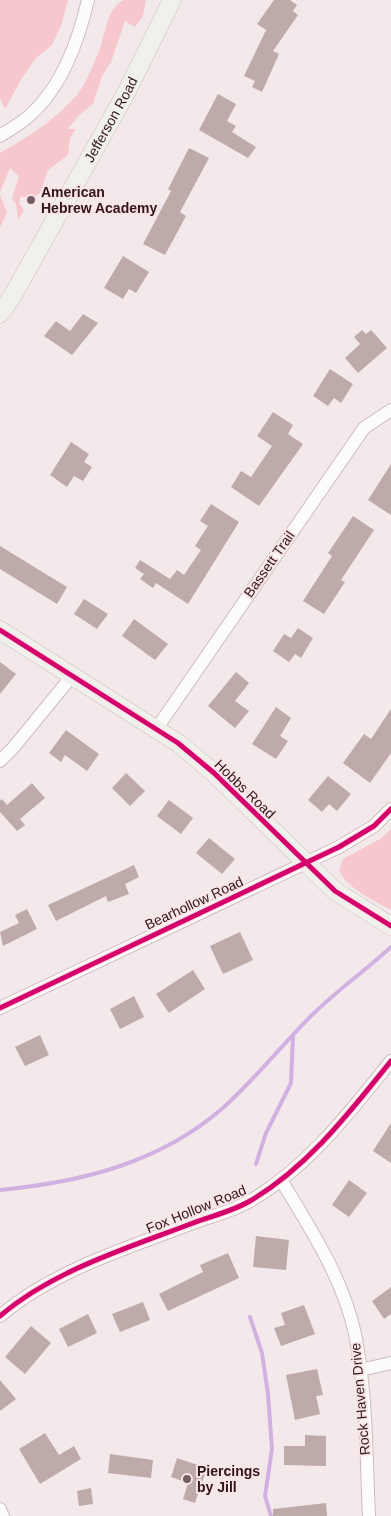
<svg xmlns="http://www.w3.org/2000/svg" width="391" height="1516" font-family="Helvetica,sans-serif">
  <style>
    .green { fill: #f6c7cc }
    .lines { fill: none; stroke-linecap: round; stroke-linejoin: round }
    .stream { stroke: #d1b1e1; stroke-width: 4 }
    .building { fill: #beaba9 }
    .street-casing { stroke: #cebbbd; stroke-width: 14 }
    .secondary-casing { stroke: #cebbbd; stroke-width: 19 }
    .street { stroke: #fdfcfc; stroke-width: 12 }
    .secondary { stroke: #f0f0ed; stroke-width: 18 }
    .cycleway-casing { stroke: #f7e5e7; stroke-width: 8 }
    .cycleway { stroke: #d6006c; stroke-width: 5 }
    .poi-dot { fill: #765f62; stroke: #f7e5e7; stroke-width: 2 }
    .labels { text-anchor: middle; stroke-width: 4; stroke-linejoin: round; paint-order: stroke }
    .street-label { font-size: 14px; fill: #331419; stroke: #f7e5e7 }
    .poi-label { font-size: 14px; font-weight: bold; fill: #331419; stroke: #f7e5e7; text-anchor: start }
  </style>
  <rect width="100%" height="100%" fill="#f3e9ea"/>
  <g class="green">
    <path d="M0,0H68L62,23L52,45L36,58L22,78L5,109L0,98Z"/>
    <path d="M124,0H146L143,16L135,27L125,21L111,62L102,76L93,104L79,115L68,129H76L70,138L68,155L48,170L40,193L31,199L21,196L19,203L24,210L18,220L16,204L12,198L19,176L10,168L0,192V153C26,138 57,119 77,95C86,84 92,67 98,54C105,38 106,8 124,0Z"/>
    <path d="M0,195L7,213L0,227Z"/>
    <path d="M391,829V910C374,900 347,889 339,870L343,859L380,839Z"/>
  </g>
  <g class="lines">
    <g class="stream">
      <path d="M256,1164L266,1133L291,1083L293,1036"/>
      <path d="M0,1190C82,1182 160,1163 224,1107C255,1079 281,1046 310,1017C335,992 365,971 391,947"/>
      <path d="M250,1317L262,1353L268,1394L272,1449L265,1496L271,1516"/>
    </g>
  </g>
  <g class="building">
    <path d="M274,0H290L297,5L293,11L298,15L273,51L279,54L262,92L252,87L255,81L244,76L266,30L257,24Z"/>
    <path d="M218,94L236,104L227,121L236,126L232,132L256,147L248,158L199,130Z"/>
    <path d="M189,148L209,158L180,212L186,216L165,255L143,244L171,191L168,189Z"/>
    <path d="M123,256L149,272L136,293L129,289L123,299L104,288Z"/>
    <path d="M83,314L98,323L72,355L44,336L56,321L70,331Z"/>
    <path d="M362,330L366,334L371,330L387,348L358,373L345,358L360,344L354,337Z"/>
    <path d="M330,369L353,384L341,403L334,398L328,406L313,396Z"/>
    <path d="M273,412L293,425L288,434L303,444L259,506L231,487L241,471L251,477L272,446L257,436Z"/>
    <path d="M71,442L89,454L84,462L92,467L83,481L74,476L67,487L50,475Z"/>
    <path d="M391,464V515L368,500Z"/>
    <path d="M211,504L239,522L188,604L156,583L153,588L140,579L144,574L135,568L140,560L170,579L177,570L184,575L201,550L195,546L208,526L200,521Z"/>
    <path d="M353,516L374,530L341,580L345,582L324,614L303,601L332,556L328,553Z"/>
    <path d="M0,546L67,587L57,604L0,569Z"/>
    <path d="M84,599L108,614L97,629L74,614Z"/>
    <path d="M134,619L168,644L155,660L122,636Z"/>
    <path d="M298,628L313,638L301,658L295,654L289,662L273,651L284,634L291,638Z"/>
    <path d="M0,662L16,674L0,694Z"/>
    <path d="M236,672L249,683L235,701L249,711L235,728L208,706Z"/>
    <path d="M276,707L291,718L280,736L288,741L276,759L252,744Z"/>
    <path d="M391,709V753L370,783L343,763L364,734L371,739Z"/>
    <path d="M66,730L99,754L87,771L65,755L61,762L49,753Z"/>
    <path d="M126,773L145,791L130,806L112,788Z"/>
    <path d="M328,776L351,794L337,811L329,804L322,812L308,800Z"/>
    <path d="M32,783L45,798L20,819L25,825L17,831L0,812V801L2,799L7,805Z"/>
    <path d="M169,800L193,818L181,834L157,816Z"/>
    <path d="M209,838L235,859L222,874L196,853Z"/>
    <path d="M134,865L139,877L125,884L129,894L108,902L106,896L56,921L48,905Z"/>
    <path d="M27,909L37,929L3,946L0,932L19,923L15,915Z"/>
    <path d="M240,932L253,960L223,974L210,946Z"/>
    <path d="M193,970L205,989L169,1013L156,994Z"/>
    <path d="M134,996L144,1017L120,1029L110,1009Z"/>
    <path d="M40,1035L49,1055L25,1066L15,1047Z"/>
    <path d="M391,1123V1163L373,1151Z"/>
    <path d="M349,1180L367,1193L349,1217L332,1205Z"/>
    <path d="M256,1236L289,1240L286,1270L253,1267Z"/>
    <path d="M228,1253L239,1278L168,1311L159,1294L203,1272L200,1265Z"/>
    <path d="M391,1287V1314L384,1319L372,1301Z"/>
    <path d="M143,1302L150,1320L120,1332L112,1314Z"/>
    <path d="M304,1305L315,1334L281,1346L274,1328L285,1325L281,1313Z"/>
    <path d="M88,1314L97,1333L68,1347L59,1329Z"/>
    <path d="M31,1326L51,1343L25,1374L5,1357Z"/>
    <path d="M317,1369L323,1395L316,1396L320,1414L295,1420L286,1375Z"/>
    <path d="M0,1380L16,1399L0,1411Z"/>
    <path d="M45,1433L59,1455L74,1446L81,1459L40,1484L19,1449Z"/>
    <path d="M305,1435L326,1436V1466L284,1465V1446H305Z"/>
    <path d="M110,1454L153,1460L151,1478L108,1473Z"/>
    <path d="M177,1458L207,1468L195,1503L183,1499L188,1483L171,1477Z"/>
    <path d="M91,1488L93,1504L79,1506L77,1491Z"/>
    <path d="M326,1503L327,1516H273V1509Z"/>
  </g>
  <g class="lines">
    <g class="street-casing">
      <g id="street">
        <path d="M0,136C9,130 20,124 29,116C62,87 78,42 88,0"/>
        <path d="M157,728L364,428L391,410"/>
        <path d="M0,761L13,748L72,676"/>
        <path d="M0,1008L339,847L374,826L391,809"/>
        <path d="M281,1180C310,1228 343,1278 355,1334C367,1393 366,1456 369,1516"/>
        <path d="M0,1316C54,1270 128,1248 193,1223C212,1216 233,1211 250,1201C308,1167 349,1113 391,1061"/>
        <path d="M360,1370L391,1363"/>
        <path d="M0,1509L3,1516"/>
      </g>
    </g>
    <g class="secondary-casing">
      <g id="secondary">
        <path id="s1" d="M0,314L13,295L126,93L172,0"/>
        <path d="M0,630L178,743L214,773L335,891L391,926"/>
      </g>
    </g>
    <use href="#street" class="street"/>
    <use href="#secondary" class="secondary"/>
    <g class="cycleway-casing">
      <g id="cycleway">
        <path d="M0,630L178,743L214,773L335,891L391,926"/>
        <path d="M0,1008L339,847L374,826L391,809"/>
        <path d="M0,1316C54,1270 128,1248 193,1223C212,1216 233,1211 250,1201C308,1167 349,1113 391,1061"/>
      </g>
    </g>
    <use href="#cycleway" class="cycleway"/>
  </g>
  <g class="poi-dot">
    <circle cx="31" cy="200" r="5"/>
    <circle cx="187" cy="1479" r="5"/>
  </g>
  <g class="labels">
    <g class="street-label">
      <text dy="5" stroke="none"><textPath href="#s1" startOffset="224">Jefferson Road</textPath></text>
      <text transform="translate(269 564) rotate(-55)" y="5">Bassett Trail</text>
      <text transform="translate(245 789) rotate(44)" y="5">Hobbs Road</text>
      <text transform="translate(194 903) rotate(-25)" y="5">Bearhollow Road</text>
      <text transform="translate(196 1209) rotate(-22)" y="5">Fox Hollow Road</text>
      <text transform="translate(360 1399) rotate(-95)" y="5">Rock Haven Drive</text>
    </g>
    <g class="poi-label">
      <text x="41" y="197">American<tspan x="41" dy="16">Hebrew Academy</tspan></text>
      <text x="197" y="1476">Piercings<tspan x="197" dy="16">by Jill</tspan></text>
    </g>
  </g>
</svg>
